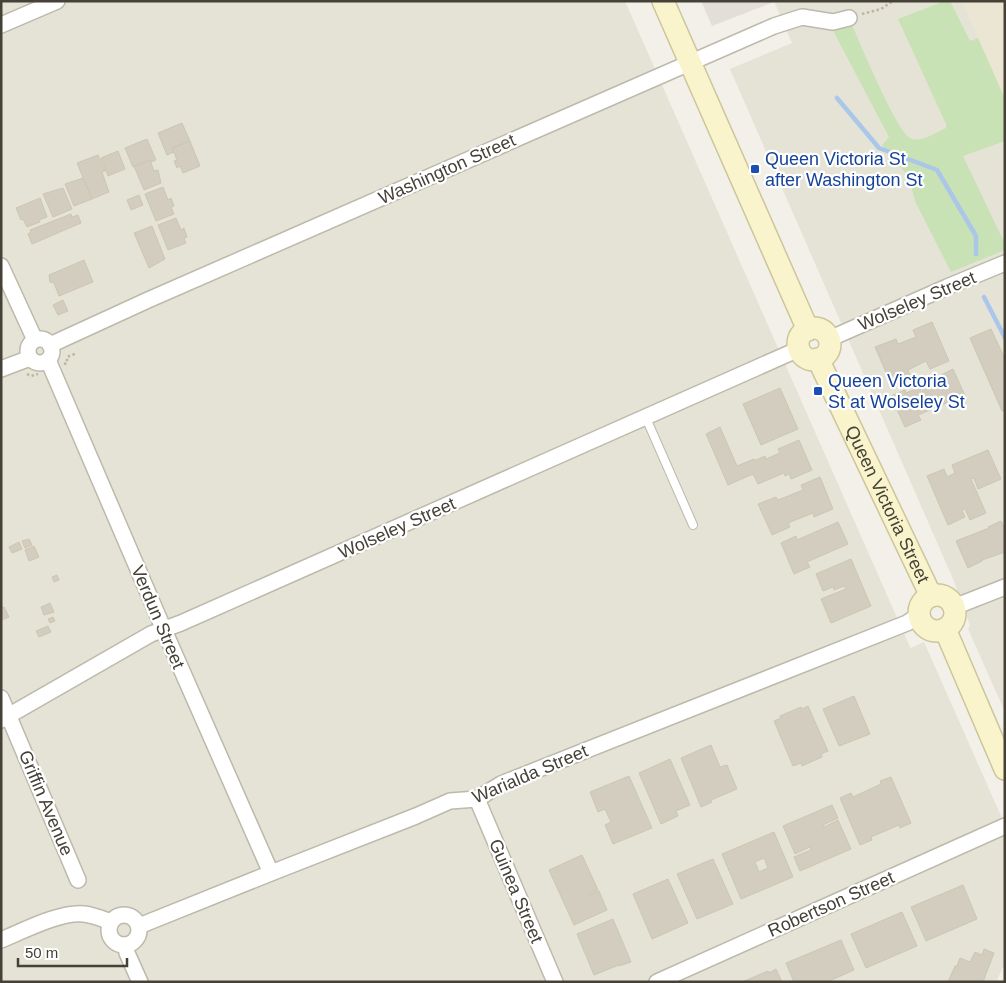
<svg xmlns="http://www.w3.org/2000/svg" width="1006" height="983" font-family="Arial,sans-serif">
<rect width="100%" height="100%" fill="#f2f0e8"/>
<g fill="#e5e3d6">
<polygon points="1,1 625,1 909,645 911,648 924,642 1005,825 1005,963 996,982 1,982"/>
<polygon points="774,1 1005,1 1005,712 968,629 970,625 953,579 730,69 792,43"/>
</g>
<polygon fill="#e2dfd9" points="701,1 774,1 774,2 712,26"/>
<polygon fill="#eae6d3" points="962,1 1005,1 1005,99 978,38"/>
<path fill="#c8e2b5" d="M945 1H950L970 41 978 38 1005 99V141L963 156 1005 244V250L951 272 915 201 909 177 882 145 889 137 828 21 849 18C858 38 896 131 910 138 920 143 933 134 942 130L946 128V124L898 19Z"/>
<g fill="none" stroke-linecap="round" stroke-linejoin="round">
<g stroke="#aac7e9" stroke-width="4.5">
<polyline points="837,98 879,148 937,170 976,236 976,254"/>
<polyline points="984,297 1005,338"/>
</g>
</g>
<g fill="#d2cdbe" stroke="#ccc6b2" fill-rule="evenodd">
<polygon points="182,123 190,141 172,148 174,152 167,155 158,133"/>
<polygon points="147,139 156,160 151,162 150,160 133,167 125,148"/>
<polygon points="190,141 200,166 183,173 180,166 177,168 174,161 177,160 172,148"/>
<polygon points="118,151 125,169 108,176 101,158"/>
<polygon points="98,155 105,171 102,172 109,192 92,199 77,163"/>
<polygon points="150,160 154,171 158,170 161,183 144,190 134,166"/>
<polygon points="83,178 92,199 74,206 65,184"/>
<polygon points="163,187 168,200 171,198 174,206 171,207 174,214 156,221 145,194"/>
<polygon points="63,188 72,209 53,217 43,194"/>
<polygon points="139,195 143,205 131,210 127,200"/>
<polygon points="40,198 47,217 39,220 40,222 27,227 23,219 21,220 16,208"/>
<polygon points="71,214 72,217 78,215 81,223 32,244 28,234 31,232 30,230"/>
<polygon points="176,218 181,230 184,228 187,237 184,238 186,243 168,250 158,225"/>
<polygon points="152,226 165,259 149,268 134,233"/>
<polygon points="84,260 93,282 59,296 54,283 50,282 49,275"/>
<polygon points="63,300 68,311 58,315 53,305"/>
<polygon points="932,322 949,361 930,369 926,361 908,370 911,377 892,386 875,347 896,339 898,344 916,337 913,330"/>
<polygon points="991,329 1005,359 1005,410 1002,411 970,338"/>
<polygon points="953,369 967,400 951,407 949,402 918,415 921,420 905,427 891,396 905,390 906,393 942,378 941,375"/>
<polygon points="780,388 798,429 761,445 743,404"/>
<polygon points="720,427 737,466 754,459 754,461 765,456 766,459 780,453 778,449 799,440 812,470 791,479 789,474 785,476 784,473 758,484 753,474 728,485 706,434"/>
<polygon points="988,450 1001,479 978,489 974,478 971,479 986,513 970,520 965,509 962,510 965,517 948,525 927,476 944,469 947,477 955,473 952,465"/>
<polygon points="820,477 833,509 814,517 813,513 788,523 790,527 772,535 758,504 776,497 778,500 803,490 801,485"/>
<polygon points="1001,521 1005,529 1005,552 982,560 982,561 968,568 956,541 989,528 988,527"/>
<polygon points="838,522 848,544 807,562 810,567 794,574 781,543 796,536 797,540"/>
<polygon points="29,539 32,545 25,548 22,541"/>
<polygon points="19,542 22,549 12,553 9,547"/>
<polygon points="34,546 39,557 29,561 25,550"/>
<polygon points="851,559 871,606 831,623 821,599 846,589 844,586 834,590 833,587 823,591 816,574"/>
<polygon points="57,575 59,580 54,582 52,577"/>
<polygon points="50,603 54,612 44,615 41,607"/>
<polygon points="4,607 9,617 1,620 1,608"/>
<polygon points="53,617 55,621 50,623 48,619"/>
<polygon points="48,626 51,632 39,637 36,631"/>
<polygon points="854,696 870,734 839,746 823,709"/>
<polygon points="808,706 828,751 821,754 822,757 802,766 801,763 793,766 774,721 781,718 780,716 801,707 802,709"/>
<polygon points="711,745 720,767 727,765 737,789 711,800 712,802 701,807 681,758"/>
<polygon points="670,759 690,805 676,811 678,816 661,824 639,773"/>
<polygon points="629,776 652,828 613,844 605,825 611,822 605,809 598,812 590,792"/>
<polygon points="891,777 911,823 900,828 899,825 871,837 872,840 860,845 840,798 851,793 853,797 881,784 880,781"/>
<polygon points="832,805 838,818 823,825 824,827 838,820 851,849 800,871 794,857 811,850 810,847 795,854 783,826"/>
<path d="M774 832 793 877 741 899 722 854ZM764 858 768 868 759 872 755 862Z"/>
<polygon points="582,855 598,890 588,894 589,895 599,891 607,910 574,925 549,870"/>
<polygon points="713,859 733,904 697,919 677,874"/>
<polygon points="668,879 688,923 652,939 633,894"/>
<polygon points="963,885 977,919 926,941 911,907"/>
<polygon points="902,912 917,946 866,968 851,934"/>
<polygon points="613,919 631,962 619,966 619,965 594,975 577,934"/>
<polygon points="841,940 854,970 827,982 794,982 786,963"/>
<polygon points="984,949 994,953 983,982 948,982 955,966 957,966 960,958 970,962 975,952 982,955"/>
<polygon points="776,969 782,982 742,982 768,971 769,973"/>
</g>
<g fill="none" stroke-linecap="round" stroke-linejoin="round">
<g stroke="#bdb9ab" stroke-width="10">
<polyline id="lane" points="646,418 693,525"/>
</g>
<g stroke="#bdb9ab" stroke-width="18">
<g id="street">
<polyline points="1,25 57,1"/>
<polyline points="1,266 35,340"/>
<polyline points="829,339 947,287 1005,263"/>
<circle cx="40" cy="351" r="12"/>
<polyline points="50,345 148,300 774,26 802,17 833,22 849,18"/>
<polyline points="48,360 164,630 271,873"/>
<polyline points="1,369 30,358"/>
<polyline points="954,607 1005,587"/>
<polyline points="1,698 78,880"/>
<polyline points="1,720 151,634 181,623 799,349"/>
<polyline points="477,799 555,982"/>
<circle cx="124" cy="930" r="15"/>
<polyline points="139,926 271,873 416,816 450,801 477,799 501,784 907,623 919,615"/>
<path d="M1 940C23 931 61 911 84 914 93 915 103 919 111 922"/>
<polyline points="126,945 127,953 140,982"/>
<polyline points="657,982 1005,826"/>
</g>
</g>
<g stroke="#cdc69c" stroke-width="24">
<g id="secondary">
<polyline points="663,1 808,330"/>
<circle cx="814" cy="344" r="16"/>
<path id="s1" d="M818 359 931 596"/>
<circle cx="937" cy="613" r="18"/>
<polyline points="945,629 1005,769"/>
</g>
</g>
<g stroke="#bdb69e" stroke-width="2.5" stroke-dasharray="2.5 2.5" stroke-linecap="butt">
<polyline points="862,14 881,9 893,1"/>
<polyline points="64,364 67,363 67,357 77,353"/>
<polyline points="27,374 31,376 38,374"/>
</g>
<use href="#lane" stroke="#fff" stroke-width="8"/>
<use href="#street" stroke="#fff" stroke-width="15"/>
<use href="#secondary" stroke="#f9f4cb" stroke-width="21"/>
</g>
<g fill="#1a4fb4" stroke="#fff" stroke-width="2">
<rect x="750" y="164" width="10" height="10" rx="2.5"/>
<rect x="813" y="386" width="10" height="10" rx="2.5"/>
</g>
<g text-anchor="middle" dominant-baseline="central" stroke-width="4.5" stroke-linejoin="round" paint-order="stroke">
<g font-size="18" fill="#164399" stroke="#fff" text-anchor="start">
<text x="765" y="159">Queen Victoria St<tspan x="765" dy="21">after Washington St</tspan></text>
<text x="828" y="381">Queen Victoria<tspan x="828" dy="21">St at Wolseley St</tspan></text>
</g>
<g font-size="18" fill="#454137" stroke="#fff">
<text transform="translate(447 169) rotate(-24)">Washington Street</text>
<text transform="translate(917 301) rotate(-23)">Wolseley Street</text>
<text stroke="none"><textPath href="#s1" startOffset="161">Queen Victoria Street</textPath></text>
<text transform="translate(397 528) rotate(-24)">Wolseley Street</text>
<text transform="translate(158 617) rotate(67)">Verdun Street</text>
<text transform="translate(530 774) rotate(-23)">Warialda Street</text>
<text transform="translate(46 803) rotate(67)">Griffin Avenue</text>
<text transform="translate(516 891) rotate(67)">Guinea Street</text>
<text transform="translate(831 904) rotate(-24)">Robertson Street</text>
</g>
</g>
<rect width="1006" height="983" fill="none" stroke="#454137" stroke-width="5"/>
<path d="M18 958v8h109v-8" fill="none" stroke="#454137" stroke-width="2.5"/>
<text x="25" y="958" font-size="15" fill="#454137" stroke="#ffffff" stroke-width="4" paint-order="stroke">50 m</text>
</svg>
